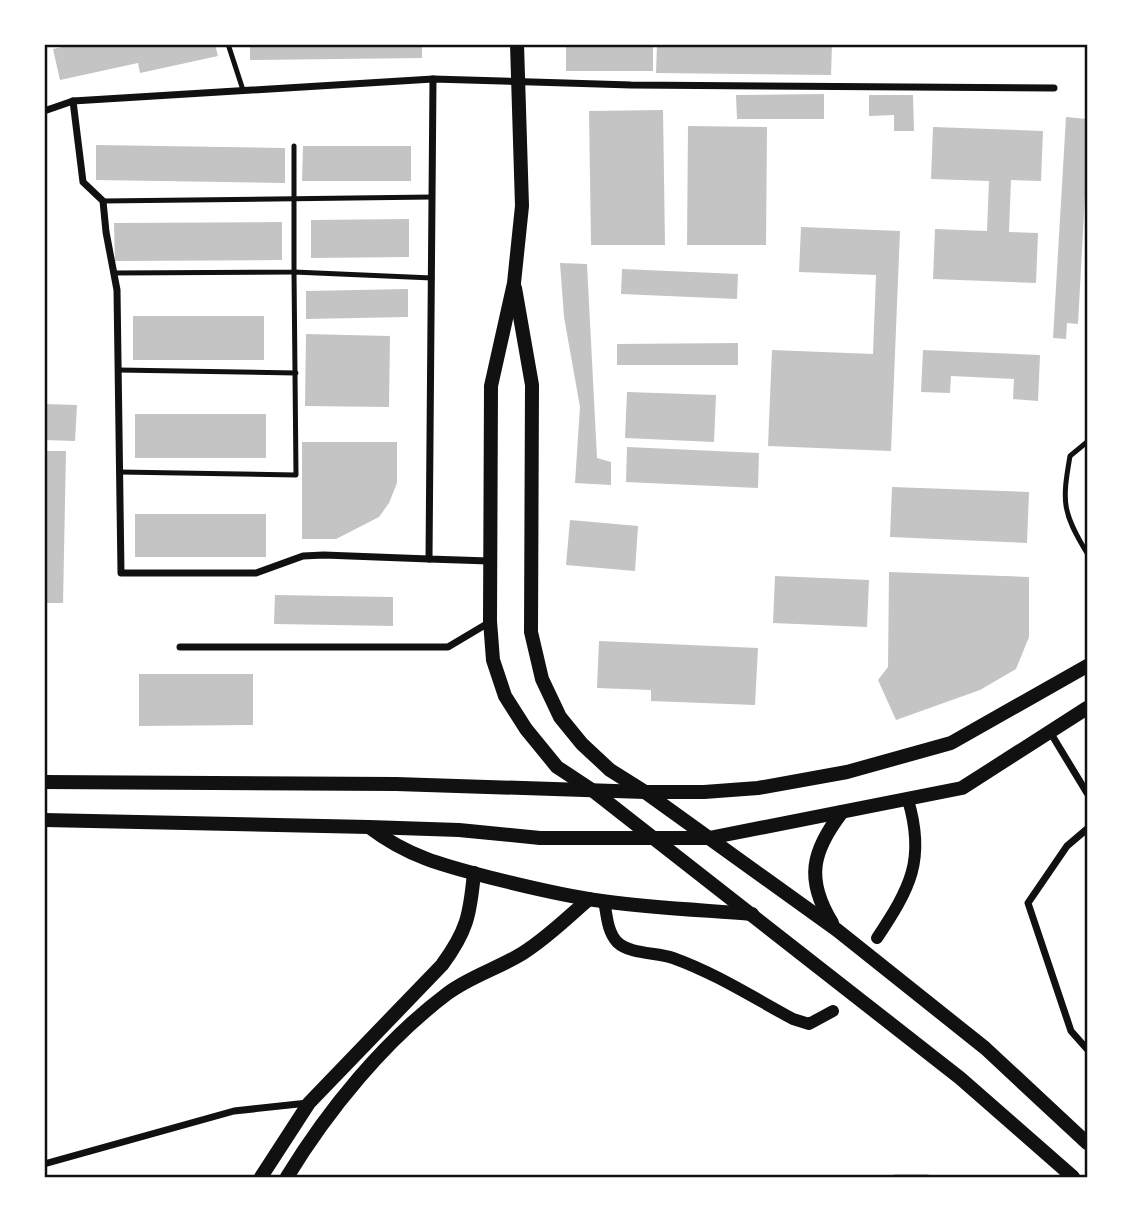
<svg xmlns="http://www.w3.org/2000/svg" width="1131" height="1221" font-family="'Work Sans',sans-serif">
<rect width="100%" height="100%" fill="#fff"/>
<g fill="#c4c4c4">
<polygon points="76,44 215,44 218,56 140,73 138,63 60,80 53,49"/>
<polygon points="250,44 422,44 422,58 250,60"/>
<rect x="566" y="44" width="87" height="27"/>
<polygon points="657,44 832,44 831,75 656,73"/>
<polygon points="824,94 824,119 737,119 736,95"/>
<polygon points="869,95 913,95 914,131 894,131 894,115 869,116"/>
<polygon points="663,110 665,245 591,245 589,111"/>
<polygon points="1066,117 1087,119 1087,158 1078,324 1067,323 1066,339 1053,338"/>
<polygon points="688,126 767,127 766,245 687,245"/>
<polygon points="933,127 1043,131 1041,181 1011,180 1009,232 1038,233 1036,283 933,279 935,229 987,231 989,181 931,179"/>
<polygon points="96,145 285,148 285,183 96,180"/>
<polygon points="303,146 411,146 411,181 302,181"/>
<polygon points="409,219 409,257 311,258 311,220"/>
<polygon points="282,222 282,260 115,261 114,223"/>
<polygon points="801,227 900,231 891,451 768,446 772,350 873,354 876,275 799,272"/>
<polygon points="560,263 587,264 597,458 611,462 611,485 575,483 580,407 564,317"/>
<polygon points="622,269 738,274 737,299 621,294"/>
<polygon points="408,289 408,317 306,319 306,291"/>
<rect x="133" y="316" width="131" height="44"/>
<polygon points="306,334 390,336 389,407 305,406"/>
<polygon points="738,343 738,365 617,365 617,344"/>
<polygon points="923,350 1040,355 1038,401 1013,399 1014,379 951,376 950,393 921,392"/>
<polygon points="627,392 716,395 714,442 625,438"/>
<polygon points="44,404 77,405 75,441 44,440"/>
<rect x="135" y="414" width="131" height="44"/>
<polygon points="302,442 397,442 397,483 389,503 379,517 336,539 302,539"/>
<polygon points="627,447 759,453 758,488 626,482"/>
<polygon points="46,451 66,451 63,603 44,603"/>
<polygon points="892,487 1029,492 1027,543 890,537"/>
<rect x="135" y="514" width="131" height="43"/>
<polygon points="570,520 638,526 635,571 566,565"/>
<polygon points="889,572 1029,577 1029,637 1016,669 980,690 896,720 878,680 888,667"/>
<polygon points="775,576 869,580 867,627 773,623"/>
<polygon points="275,595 393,597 393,626 274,624"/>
<polygon points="599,641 758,648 755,705 651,701 651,690 597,688"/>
<polygon points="139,674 253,674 253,725 139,726"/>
<polygon points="894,1174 928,1174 931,1177 894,1177"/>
</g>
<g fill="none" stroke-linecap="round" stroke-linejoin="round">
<g stroke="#111" stroke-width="5">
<polyline points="228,44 243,90"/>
<polyline points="103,201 432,197"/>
<polyline points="114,273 294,272 294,146"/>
<polyline points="118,370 296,373"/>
<path d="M1087 442 1070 456C1062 502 1062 512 1087 553"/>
<polyline points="119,472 296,475 294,272 432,278"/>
</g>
<g stroke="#111" stroke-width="7">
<polyline points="433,79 429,559 489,561"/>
<polyline points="73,101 83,182 103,201 106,232 117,290 121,573 256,573 303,556 324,555 429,559"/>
<polyline points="44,111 73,101 433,79 631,85 1054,88"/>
<polyline points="180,647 448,647 490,622"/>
<polyline points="1050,732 1087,793"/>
<polyline points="1087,829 1067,846 1028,903 1071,1031 1087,1049"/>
<polyline points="44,1164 234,1111 308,1103"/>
</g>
<g stroke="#111" stroke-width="12">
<path d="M604 901C607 915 607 931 617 942 631 955 656 952 673 958 715 973 754 998 793 1019L809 1024 833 1011"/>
<path d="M877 938C910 888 926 860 908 800"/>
</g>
<g stroke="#111" stroke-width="14">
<polyline points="517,44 522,206 514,283 491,386 490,621 493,660 505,696 526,729 557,767 592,790 960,1078 1073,1177"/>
<polyline points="515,288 532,385 531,632 542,679 560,717 582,744 610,770 645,792 837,930 985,1048 1087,1143"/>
<polyline points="44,782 396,784 645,792 704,792 758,788 847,772 951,743 1087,666"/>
<polyline points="44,820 369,827 459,830 540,838 709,838 962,788 1087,708"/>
<path d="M369 827C408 857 445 866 492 878 528 887 565 896 602 901 651 908 702 910 752 914"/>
<path d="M832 923C805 879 812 851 842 812"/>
<path d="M261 1177 309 1103 442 965C467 931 470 915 474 873"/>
<path d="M287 1177C328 1110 384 1041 448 993 471 976 499 968 523 953 547 938 568 917 589 899"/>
</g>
</g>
<rect width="1131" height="1221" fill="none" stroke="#ffffff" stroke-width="91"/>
<rect x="46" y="46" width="1040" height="1130" fill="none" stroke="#111" stroke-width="2.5"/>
</svg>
